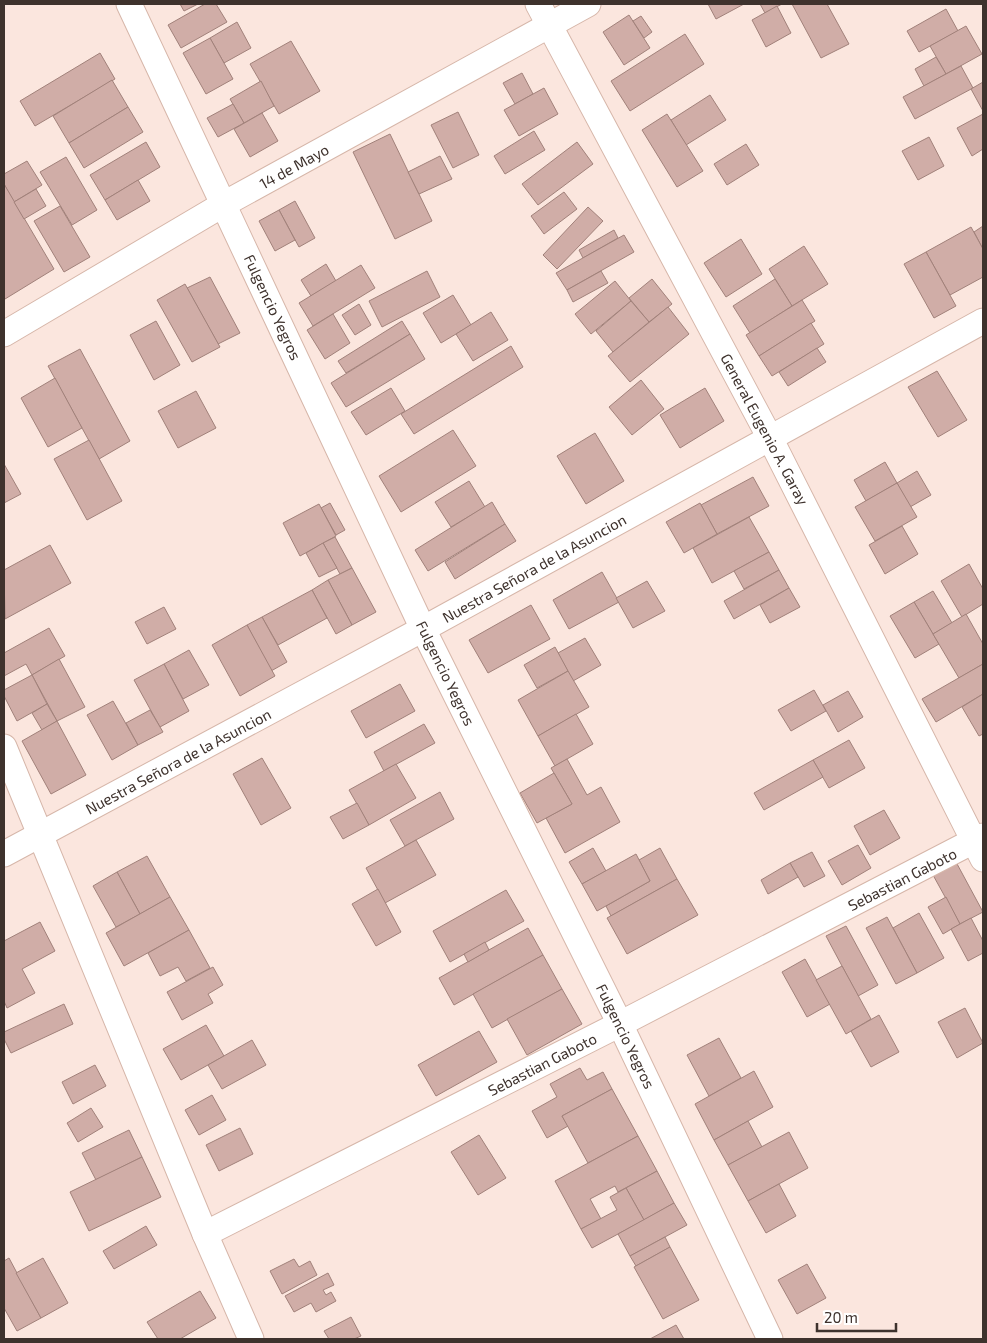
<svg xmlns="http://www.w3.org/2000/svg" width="987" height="1343" font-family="'Exo 2',sans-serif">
<rect width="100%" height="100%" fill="#fbe6de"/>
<g fill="#d0ada7" stroke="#a1817a">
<polygon points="180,4 198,4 184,11"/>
<polygon points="205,4 216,4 227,22 181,48 168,25"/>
<polygon points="708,4 744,4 716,19"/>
<polygon points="760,4 782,4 765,13"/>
<polygon points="792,4 827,4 849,44 821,58"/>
<polygon points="777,6 791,33 766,47 752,20"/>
<polygon points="946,9 958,31 919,52 907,31"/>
<polygon points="629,15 650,48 624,65 603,32"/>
<polygon points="641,16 652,32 644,38 633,21"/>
<polygon points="237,22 251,48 224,63 210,38"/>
<polygon points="966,26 982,54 946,74 930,46"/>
<polygon points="685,34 704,64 630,111 611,81"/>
<polygon points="210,38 233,79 206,94 183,53"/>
<polygon points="291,41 320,91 279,114 250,64"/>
<polygon points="100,53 115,79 35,126 20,101"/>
<polygon points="936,57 946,74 924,86 915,69"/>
<polygon points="961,66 973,88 915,119 903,97"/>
<polygon points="522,73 533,94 515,104 503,83"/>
<polygon points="112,80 128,107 69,143 53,116"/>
<polygon points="261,81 274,106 244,123 230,99"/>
<polygon points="983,82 983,111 971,89"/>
<polygon points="544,88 558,114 519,136 504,110"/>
<polygon points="710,95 726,120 686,145 671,120"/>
<polygon points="233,104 244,123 218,137 207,118"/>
<polygon points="128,107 143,132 84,168 69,143"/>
<polygon points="458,112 479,155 453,168 431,125"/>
<polygon points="262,113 278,141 250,157 234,129"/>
<polygon points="667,114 703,171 677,187 642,130"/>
<polygon points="983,114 983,149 972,156 957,128"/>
<polygon points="534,131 545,150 505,174 494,156"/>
<polygon points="390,134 432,221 395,239 353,152"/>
<polygon points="929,137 944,166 918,180 902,151"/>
<polygon points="146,142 160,167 105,200 90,175"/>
<polygon points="577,142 593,164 538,205 522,184"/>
<polygon points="746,144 759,165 727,185 714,164"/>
<polygon points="440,156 452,179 419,194 408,172"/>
<polygon points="66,157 97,210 72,225 40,172"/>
<polygon points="27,161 42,185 14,202 4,184 4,174"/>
<polygon points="138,180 150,201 117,220 105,200"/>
<polygon points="4,184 54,269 5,299 4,297"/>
<polygon points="36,189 46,206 24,219 14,202"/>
<polygon points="564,192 577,209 544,234 531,216"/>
<polygon points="295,201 315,238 299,247 279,210"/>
<polygon points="60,206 90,257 64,272 34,221"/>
<polygon points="588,207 603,221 557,269 543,255"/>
<polygon points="279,210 295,240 275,251 259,221"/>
<polygon points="983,226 983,249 974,232"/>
<polygon points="971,227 983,249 983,277 950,295 926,252"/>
<polygon points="614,230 618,238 583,258 579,250"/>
<polygon points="624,235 634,252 567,290 556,273"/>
<polygon points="741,239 762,274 726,297 704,263"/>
<polygon points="804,246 828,284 792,306 769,269"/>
<polygon points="926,252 956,306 934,318 904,264"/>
<polygon points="326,264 336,281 311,296 301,280"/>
<polygon points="361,265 375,288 313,326 299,303"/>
<polygon points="427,271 440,297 382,327 369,301"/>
<polygon points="601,271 608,283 573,302 567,290"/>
<polygon points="210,277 240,333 218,344 187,288"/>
<polygon points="652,279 672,304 649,322 629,298"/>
<polygon points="775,279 792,306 750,333 733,306"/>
<polygon points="615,281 631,301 591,334 575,314"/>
<polygon points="185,284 220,347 192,362 157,300"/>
<polygon points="453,295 471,325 441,343 423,313"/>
<polygon points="802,300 815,321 759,356 746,335"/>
<polygon points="631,301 649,322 613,352 596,331"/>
<polygon points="359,304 371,325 355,335 342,315"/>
<polygon points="668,307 689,334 630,382 608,356"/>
<polygon points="491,312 508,340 473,361 456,334"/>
<polygon points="333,314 350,343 325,359 307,330"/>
<polygon points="156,321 180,365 154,380 130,335"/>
<polygon points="402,321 410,334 346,373 338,361"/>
<polygon points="811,323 824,344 772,376 759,356"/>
<polygon points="410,334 425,359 346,407 331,383"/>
<polygon points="511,346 523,367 414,434 401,414"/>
<polygon points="817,348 826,362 788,386 779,372"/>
<polygon points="80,349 130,441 99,459 48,366"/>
<polygon points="937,371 967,420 938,437 908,387"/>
<polygon points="55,378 82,428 48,447 21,398"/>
<polygon points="641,380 664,409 632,435 609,407"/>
<polygon points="391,388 405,411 366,435 351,412"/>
<polygon points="705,388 724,421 680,448 660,415"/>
<polygon points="196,391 216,428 178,448 158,411"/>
<polygon points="453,430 476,466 401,512 379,476"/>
<polygon points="595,433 624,481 586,504 557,456"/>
<polygon points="89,440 122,501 87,520 54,459"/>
<polygon points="885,462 897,483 866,501 854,480"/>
<polygon points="4,464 21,494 4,503"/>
<polygon points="917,471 931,495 910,507 897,483"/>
<polygon points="753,477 769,506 717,534 701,505"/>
<polygon points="469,481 485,507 451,527 435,502"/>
<polygon points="897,483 917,517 875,541 855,507"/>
<polygon points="492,502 505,524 428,571 415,550"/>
<polygon points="330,503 345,530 336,535 321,508"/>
<polygon points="700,503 717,534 684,553 666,522"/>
<polygon points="319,504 336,536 300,556 283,523"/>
<polygon points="749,517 769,552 712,583 693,548"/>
<polygon points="505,524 516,541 455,579 445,562"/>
<polygon points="902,526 918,554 885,574 869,545"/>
<polygon points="335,537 352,568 340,574 323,543"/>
<polygon points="323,543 337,568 319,577 306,553"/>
<polygon points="50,545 71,583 5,619 4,570"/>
<polygon points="769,552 779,570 744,589 734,571"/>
<polygon points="969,564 983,589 983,604 962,617 941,581"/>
<polygon points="352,568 376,612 352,625 328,580"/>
<polygon points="779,570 789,588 734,619 724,601"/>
<polygon points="602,572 619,602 569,629 553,600"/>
<polygon points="328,580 352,625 336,634 312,590"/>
<polygon points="647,581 665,611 633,628 616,598"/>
<polygon points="789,588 800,607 770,623 760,605"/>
<polygon points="312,590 327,618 278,645 262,617"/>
<polygon points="933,591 952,623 933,634 914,602"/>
<polygon points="914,602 939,644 915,658 890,616"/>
<polygon points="531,605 550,639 488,673 469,640"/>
<polygon points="164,607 176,629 147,644 135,622"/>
<polygon points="966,614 983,644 983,664 959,678 933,634"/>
<polygon points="262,617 287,662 271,671 247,625"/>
<polygon points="247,625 275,676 240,696 212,645"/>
<polygon points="49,628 65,656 32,675 26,664 4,676 4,653"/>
<polygon points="585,638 601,665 573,681 558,653"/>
<polygon points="555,647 568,671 537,688 524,665"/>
<polygon points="189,650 209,685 183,699 164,664"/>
<polygon points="59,659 85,707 57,721 32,675"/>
<polygon points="164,664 189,711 160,727 134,680"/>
<polygon points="983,664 983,694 936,722 922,699"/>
<polygon points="568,671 589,707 538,736 518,700"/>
<polygon points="32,675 47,704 17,721 4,696 4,690"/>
<polygon points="400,684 415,711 366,738 351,711"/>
<polygon points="814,690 826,711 791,731 778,710"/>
<polygon points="848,691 863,717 838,732 823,705"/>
<polygon points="983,694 983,734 979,736 962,707"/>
<polygon points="113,701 138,745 112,760 87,715"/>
<polygon points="47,704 57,721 42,730 32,713"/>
<polygon points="150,710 163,732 138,745 126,723"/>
<polygon points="576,714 593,744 555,766 538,736"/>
<polygon points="57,721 86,775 51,794 22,741"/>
<polygon points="424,724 435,743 384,771 374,752"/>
<polygon points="849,740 865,768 829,788 813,760"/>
<polygon points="262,758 291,808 261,825 233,774"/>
<polygon points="567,759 587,795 601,787 620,822 565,853 546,818 572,804 551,768"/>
<polygon points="813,760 823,777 764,810 754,793"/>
<polygon points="396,764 416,798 369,825 349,790"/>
<polygon points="554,773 572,804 537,823 520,793"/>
<polygon points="440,792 454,819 405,846 390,820"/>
<polygon points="357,803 369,825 343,839 330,817"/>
<polygon points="884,810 900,838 870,855 854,826"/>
<polygon points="416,840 436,875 385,903 366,868"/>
<polygon points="858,845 871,868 842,885 828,861"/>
<polygon points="593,848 606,871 582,884 569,862"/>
<polygon points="660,848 677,879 611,916 606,906 650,881 639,860"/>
<polygon points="812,852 825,876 804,887 790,863"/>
<polygon points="636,854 650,881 597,911 582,884"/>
<polygon points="147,856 170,897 140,914 117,872"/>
<polygon points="956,862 983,912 960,924 933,875"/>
<polygon points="790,863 798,877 768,894 761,880"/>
<polygon points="117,872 140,914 116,927 93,886"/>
<polygon points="677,879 698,915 627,954 607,918"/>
<polygon points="378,889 401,932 376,946 352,904"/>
<polygon points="506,890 524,921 450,962 433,931"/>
<polygon points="170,897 189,930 124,966 106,933"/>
<polygon points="946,897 960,924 943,934 928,907"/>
<polygon points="919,913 944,958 917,973 893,928"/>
<polygon points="887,917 917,973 896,984 866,928"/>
<polygon points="971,918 983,941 983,953 968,961 951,929"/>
<polygon points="40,922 55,951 22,969 35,993 7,1008 4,1001 4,941"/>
<polygon points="846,926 878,985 858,996 826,936"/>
<polygon points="528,928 543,955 454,1005 439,978"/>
<polygon points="189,930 210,968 186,981 178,967 160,976 148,953"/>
<polygon points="485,942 489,950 468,962 464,954"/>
<polygon points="543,955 562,989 492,1028 473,994"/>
<polygon points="805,959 830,1004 807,1017 782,972"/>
<polygon points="842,966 871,1019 846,1034 816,980"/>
<polygon points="213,967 223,985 208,994 213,1003 182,1020 167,992"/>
<polygon points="562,989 582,1024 527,1055 507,1019"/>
<polygon points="64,1004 73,1024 11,1053 4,1039 4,1032"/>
<polygon points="965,1008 983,1043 957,1058 938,1022"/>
<polygon points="879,1015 899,1052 871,1067 851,1031"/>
<polygon points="206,1025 224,1056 181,1080 163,1049"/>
<polygon points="479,1031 497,1062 436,1096 418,1065"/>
<polygon points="719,1038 741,1078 709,1096 687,1055"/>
<polygon points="252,1040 266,1065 222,1089 208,1065"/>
<polygon points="95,1065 106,1086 73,1104 62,1082"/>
<polygon points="580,1068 587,1080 603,1072 612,1089 562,1116 568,1126 547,1138 532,1111 557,1097 550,1084"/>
<polygon points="754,1071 773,1107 714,1140 695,1104"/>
<polygon points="612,1089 638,1136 588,1163 562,1116"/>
<polygon points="212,1095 226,1120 199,1135 185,1110"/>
<polygon points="91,1108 103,1127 78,1142 67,1123"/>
<polygon points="748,1121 762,1147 728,1165 714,1140"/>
<polygon points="240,1128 253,1154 219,1171 206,1145"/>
<polygon points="129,1130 142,1157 96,1180 82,1153"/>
<polygon points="789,1132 808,1168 748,1201 728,1165"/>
<polygon points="479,1135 506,1178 478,1195 451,1152"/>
<polygon points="638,1136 657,1171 618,1192 615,1186 590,1199 601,1219 581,1229 555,1181"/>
<polygon points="142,1157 161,1197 89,1231 70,1192"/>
<polygon points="657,1171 674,1203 644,1220 626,1188"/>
<polygon points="779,1184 796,1216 766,1233 748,1201"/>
<polygon points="626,1188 644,1220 592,1248 581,1229 617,1210 610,1197"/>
<polygon points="674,1203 687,1225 630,1256 618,1234"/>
<polygon points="146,1226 157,1245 114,1269 103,1251"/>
<polygon points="665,1237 670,1247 636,1266 630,1256"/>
<polygon points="670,1247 699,1300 663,1319 634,1267"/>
<polygon points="9,1258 41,1318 17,1331 4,1308 4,1261"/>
<polygon points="43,1258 68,1303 41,1318 16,1273"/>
<polygon points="294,1259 299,1267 310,1261 317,1275 282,1294 270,1271"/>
<polygon points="807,1264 826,1298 797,1314 778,1280"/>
<polygon points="328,1273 334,1285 323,1290 326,1295 331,1292 336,1301 316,1312 311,1303 294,1312 285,1296"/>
<polygon points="200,1291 216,1318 180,1339 158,1339 147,1322"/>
<polygon points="351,1317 361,1336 354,1339 329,1339 324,1331"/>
<polygon points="676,1325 684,1339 650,1339"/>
</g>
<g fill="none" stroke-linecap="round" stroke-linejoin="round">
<g stroke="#d6b6a9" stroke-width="27">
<g id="street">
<polyline points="129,4 423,629 620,1024 770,1339"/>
<polyline points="538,4 770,438 983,859"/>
<polyline points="4,334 224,204 588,4"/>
<polyline points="4,747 205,1234 251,1339"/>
<polyline points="4,854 423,629 983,321"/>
<polyline points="205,1234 620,1024 983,836"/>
</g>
</g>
<use href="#street" stroke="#fff" stroke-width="25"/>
</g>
<g text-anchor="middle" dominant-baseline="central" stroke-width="4.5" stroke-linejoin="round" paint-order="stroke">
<g font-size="15" fill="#3e322d" stroke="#fff">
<text transform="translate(294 166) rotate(-29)">14 de Mayo</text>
<text transform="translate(273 307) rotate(65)">Fulgencio Yegros</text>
<text transform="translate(765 429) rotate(62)">General Eugenio A. Garay</text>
<text transform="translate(534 568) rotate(-29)">Nuestra Señora de la Asuncion</text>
<text transform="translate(446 673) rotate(64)">Fulgencio Yegros</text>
<text transform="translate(178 761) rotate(-28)">Nuestra Señora de la Asuncion</text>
<text transform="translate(902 879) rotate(-27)">Sebastian Gaboto</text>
<text transform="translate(626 1036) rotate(64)">Fulgencio Yegros</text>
<text transform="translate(542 1064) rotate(-27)">Sebastian Gaboto</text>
</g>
</g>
<rect width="987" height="1343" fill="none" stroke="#3e322d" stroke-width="10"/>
<path d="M817 1323v8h79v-8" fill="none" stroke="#3e322d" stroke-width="2.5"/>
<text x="824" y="1323" font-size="15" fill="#3e322d" stroke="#ffffff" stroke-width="4" paint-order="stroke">20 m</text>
</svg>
